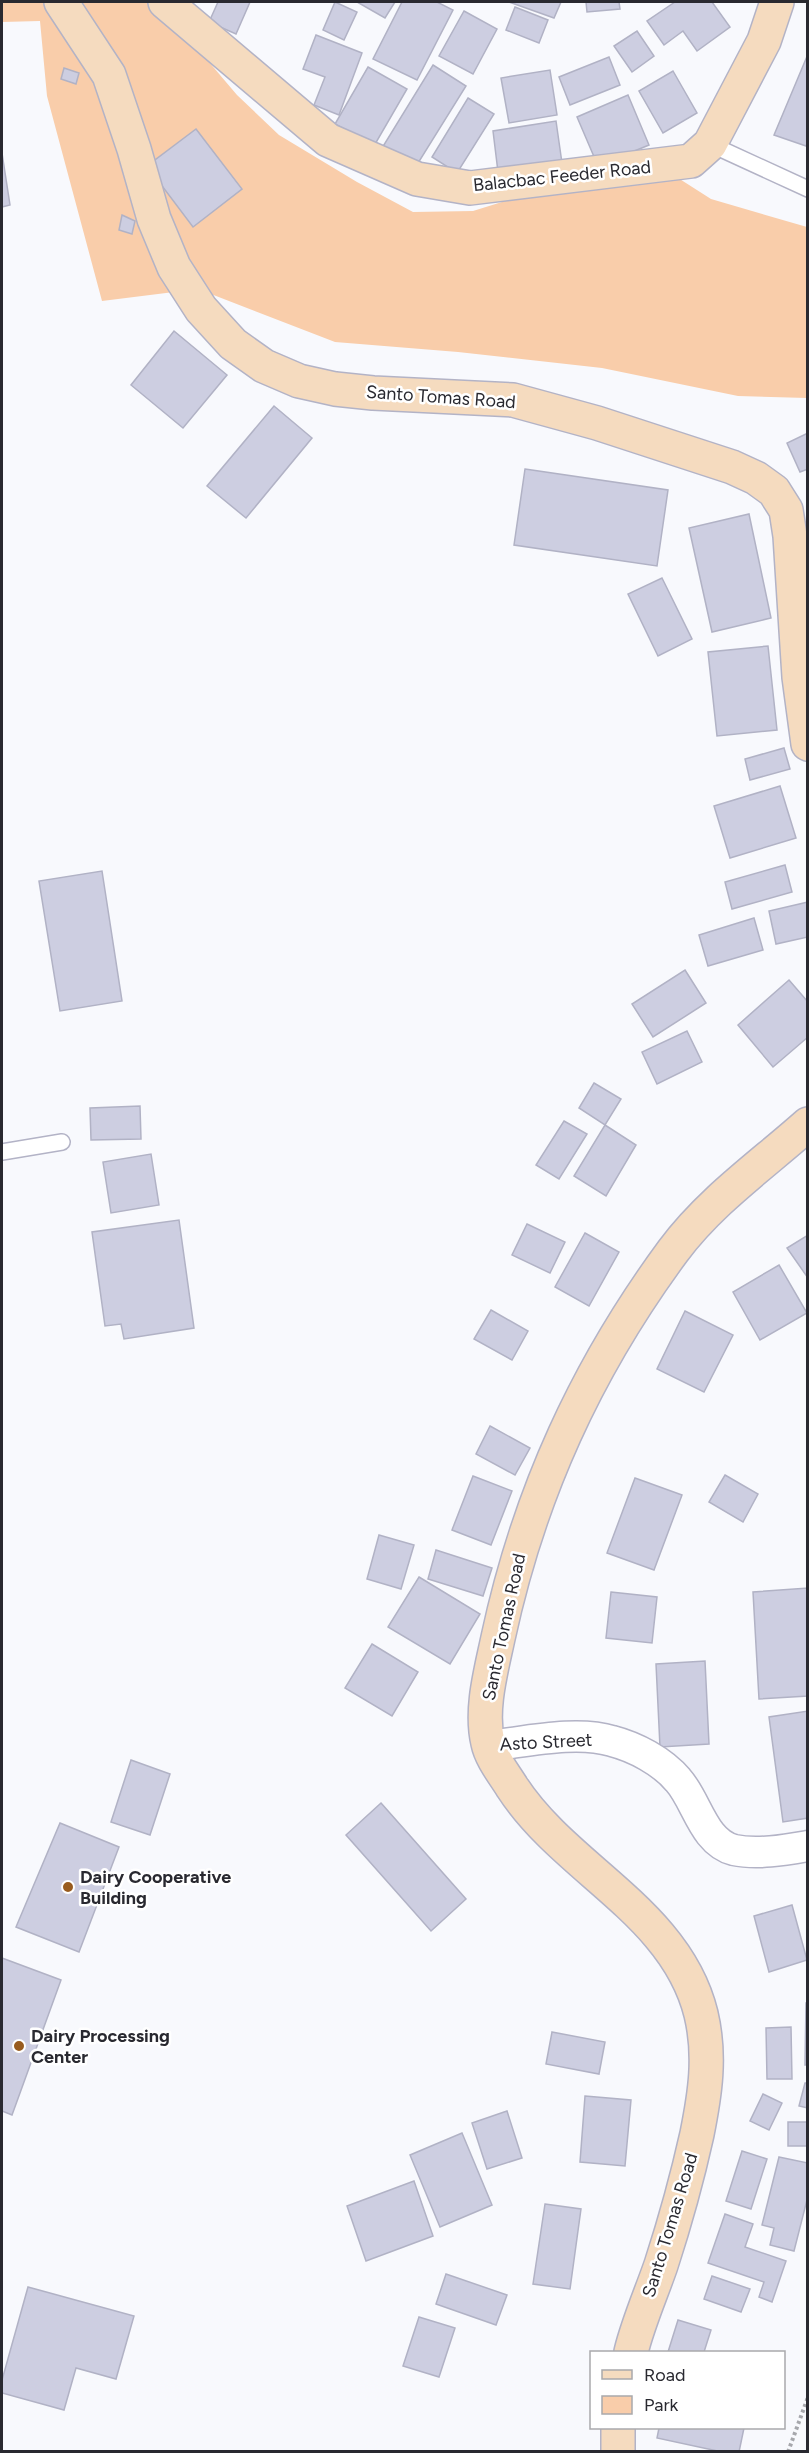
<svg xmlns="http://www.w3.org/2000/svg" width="809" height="2453" font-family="Figtree,sans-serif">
<rect width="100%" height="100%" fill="#f8f9fd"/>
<polygon fill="#f9cdaa" points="2,2 158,2 237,95 279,135 357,182 413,212 473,211 540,190 664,169 711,199 807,227 807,398 738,396 602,368 458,352 335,342 198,289 102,301 47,96 40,21 2,22"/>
<g fill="#cdcee1" stroke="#b1b2c5" stroke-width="1.5">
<polygon points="218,2 250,2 236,34 209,22"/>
<polygon points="335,2 357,12 344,40 323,30"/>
<polygon points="357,2 395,2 385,18"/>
<polygon points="402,2 437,2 453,10 417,80 373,59"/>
<polygon points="509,2 561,2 554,18"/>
<polygon points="586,2 619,2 620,9 587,12"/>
<polygon points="675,2 712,2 730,27 697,51 683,31 664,45 647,21"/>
<polygon points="515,7 548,20 539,43 506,30"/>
<polygon points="464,11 497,29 473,74 439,56"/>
<polygon points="637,31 654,56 632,72 614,46"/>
<polygon points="316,35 362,53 339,115 314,105 325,77 303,69"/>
<polygon points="808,54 808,141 806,146 774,135"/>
<polygon points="609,57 620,85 570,105 559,77"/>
<polygon points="433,65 466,86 415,168 382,148"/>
<polygon points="368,67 407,89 374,146 335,124"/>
<polygon points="64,68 79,73 76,84 61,79"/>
<polygon points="550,70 557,115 509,123 501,78"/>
<polygon points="673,71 697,113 663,133 639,91"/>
<polygon points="628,95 649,145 598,166 577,117"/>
<polygon points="468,98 494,114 457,173 432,157"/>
<polygon points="556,121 562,163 498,172 493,131"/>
<polygon points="196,129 242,189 193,227 147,166"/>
<polygon points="2,153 10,205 2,207"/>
<polygon points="122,215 135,221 132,234 119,230"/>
<polygon points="174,331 227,375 183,428 131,385"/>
<polygon points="274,406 312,438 246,518 207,486"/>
<polygon points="808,433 808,469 800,472 787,443"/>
<polygon points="525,469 668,490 657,566 514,545"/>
<polygon points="749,514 771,618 712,632 689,528"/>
<polygon points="662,578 692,639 658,656 628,594"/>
<polygon points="768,646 777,730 717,736 708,652"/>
<polygon points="784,748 790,769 750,780 745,759"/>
<polygon points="780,786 796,838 730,858 714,806"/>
<polygon points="785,865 792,892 732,909 725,882"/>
<polygon points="102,871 122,1001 60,1011 39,881"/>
<polygon points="808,902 808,937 776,944 769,911"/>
<polygon points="754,918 763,950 708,966 699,935"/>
<polygon points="685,970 706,1003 653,1037 632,1004"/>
<polygon points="789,980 808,1002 808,1037 773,1067 738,1025"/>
<polygon points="687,1031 702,1062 657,1084 642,1052"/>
<polygon points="594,1083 621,1099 605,1125 579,1108"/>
<polygon points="140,1106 141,1139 91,1140 90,1108"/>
<polygon points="564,1121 587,1134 559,1179 536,1165"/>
<polygon points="605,1125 636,1145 606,1196 574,1176"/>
<polygon points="151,1154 159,1205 111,1213 103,1162"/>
<polygon points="179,1220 194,1328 124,1339 121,1324 105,1326 92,1232"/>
<polygon points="527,1224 565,1242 550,1273 512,1255"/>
<polygon points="585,1233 619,1252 589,1306 555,1287"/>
<polygon points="808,1235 808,1278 787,1248"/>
<polygon points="779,1265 807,1313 760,1340 733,1292"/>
<polygon points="491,1310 528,1331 512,1360 474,1339"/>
<polygon points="685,1311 733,1335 704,1392 657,1369"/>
<polygon points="490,1426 530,1448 515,1475 476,1454"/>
<polygon points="725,1475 758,1494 743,1522 709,1502"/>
<polygon points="473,1476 512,1491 491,1545 452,1530"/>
<polygon points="635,1478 682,1495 654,1570 607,1553"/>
<polygon points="379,1535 414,1545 401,1589 367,1579"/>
<polygon points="436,1550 492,1568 483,1596 428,1579"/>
<polygon points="419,1577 480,1614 450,1664 388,1627"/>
<polygon points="808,1588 808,1696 759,1699 753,1592"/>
<polygon points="611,1592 657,1597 652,1643 606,1638"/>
<polygon points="372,1644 418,1672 392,1716 345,1688"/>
<polygon points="705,1661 709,1744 660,1747 656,1664"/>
<polygon points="808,1711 808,1818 783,1822 769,1717"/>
<polygon points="131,1760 170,1774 150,1835 111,1822"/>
<polygon points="381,1803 466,1899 431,1931 346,1835"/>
<polygon points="60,1823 119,1847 79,1952 16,1927"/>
<polygon points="792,1905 807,1960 769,1972 754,1916"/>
<polygon points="2,1958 61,1980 12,2115 2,2111"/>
<polygon points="806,2003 808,2003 808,2065 805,2065"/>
<polygon points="791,2027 792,2079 767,2079 766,2028"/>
<polygon points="552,2032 605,2042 599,2074 546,2064"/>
<polygon points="805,2083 808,2083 808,2108 799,2106"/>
<polygon points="763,2094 782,2103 769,2130 750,2121"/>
<polygon points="585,2096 631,2100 625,2166 580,2162"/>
<polygon points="507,2111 522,2158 487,2169 472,2123"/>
<rect x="788" y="2122" width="20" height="24"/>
<polygon points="462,2133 492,2205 440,2227 410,2155"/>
<polygon points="742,2151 767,2159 751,2209 726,2201"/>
<polygon points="779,2157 808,2163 808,2196 794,2251 770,2245 774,2228 762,2225"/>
<polygon points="414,2181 433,2236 366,2261 347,2206"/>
<polygon points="545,2204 581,2209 570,2289 533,2284"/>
<polygon points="725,2214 753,2224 745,2247 786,2261 772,2302 759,2297 764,2282 708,2263"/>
<polygon points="446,2274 507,2295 496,2325 436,2304"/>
<polygon points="712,2276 750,2289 741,2312 704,2299"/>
<polygon points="28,2287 134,2316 116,2379 76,2368 64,2410 2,2393 2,2380"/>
<polygon points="419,2317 455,2328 439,2377 403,2366"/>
<polygon points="678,2320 711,2330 704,2352 668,2352"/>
<polygon points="659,2428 744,2428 739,2452 722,2452 657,2438"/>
</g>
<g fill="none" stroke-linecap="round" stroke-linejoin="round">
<g stroke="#b3b3c6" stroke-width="18">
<g id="lane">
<polyline points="710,144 808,189"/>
<polyline points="2,1152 62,1142"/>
</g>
</g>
<g stroke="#b3b3c6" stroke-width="33">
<path id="street" d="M488 1746C525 1742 576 1730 612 1741 635 1747 662 1761 678 1780 697 1801 703 1842 734 1850 757 1855 785 1850 808 1846"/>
</g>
<g stroke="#b3b3c6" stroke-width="36">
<g id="secondary">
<polyline points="61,2 109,75 134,149 154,219 174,267 201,309 233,344 264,366 299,381 335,389 373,393 513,400 597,423 732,467 756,478 774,491 786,510 790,536 799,677 808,744"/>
<polyline points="165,2 328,140 417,179 470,188 691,161 710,144 764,41 777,2"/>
<path d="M631 2352C638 2323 651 2294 661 2265 675 2222 687 2179 697 2134 705 2094 711 2056 701 2014 676 1912 566 1870 512 1787 504 1774 491 1758 488 1743 480 1710 491 1671 498 1638 529 1494 586 1369 673 1251 710 1201 762 1165 808 1124"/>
<polyline points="618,2452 618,2428"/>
</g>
</g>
<polyline stroke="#a6a7ac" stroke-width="4" stroke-dasharray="3 3" stroke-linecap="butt" points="788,2452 808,2397"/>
<use href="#lane" stroke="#fff" stroke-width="15"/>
<use href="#street" stroke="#fff" stroke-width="30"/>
<use href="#secondary" stroke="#f5dbbf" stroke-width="33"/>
</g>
<g fill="#985b1e" stroke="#fff" stroke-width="2">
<circle cx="68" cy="1887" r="6"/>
<circle cx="19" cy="2046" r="6"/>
</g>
<g text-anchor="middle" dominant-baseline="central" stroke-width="5" stroke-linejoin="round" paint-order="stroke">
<g font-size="18" fill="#292930" stroke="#fff">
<text transform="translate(562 176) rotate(-6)">Balacbac Feeder Road</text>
<text transform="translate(441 397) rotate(4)">Santo Tomas Road</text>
<text transform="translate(504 1627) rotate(-78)">Santo Tomas Road</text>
<text transform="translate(546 1742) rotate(-3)">Asto Street</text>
<text transform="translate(670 2225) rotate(-73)">Santo Tomas Road</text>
</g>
<g font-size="18" font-weight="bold" fill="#292930" stroke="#fff" text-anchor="start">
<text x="80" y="1877">Dairy Cooperative<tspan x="80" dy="21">Building</tspan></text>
<text x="31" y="2036">Dairy Processing<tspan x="31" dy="21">Center</tspan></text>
</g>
</g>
<rect width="809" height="2453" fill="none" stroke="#292930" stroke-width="6"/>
<rect x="590" y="2351" width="195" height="78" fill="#ffffff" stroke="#a9a9ac" stroke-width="1.5"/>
<rect x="602" y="2370" width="30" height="9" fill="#f5dbbf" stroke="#a9a9ac" stroke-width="1.5"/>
<text x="644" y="2381" font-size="18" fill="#292930">Road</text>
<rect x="602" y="2396" width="30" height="18" fill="#f9cdaa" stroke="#a9a9ac" stroke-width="1.5"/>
<text x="644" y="2411" font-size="18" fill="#292930">Park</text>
</svg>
